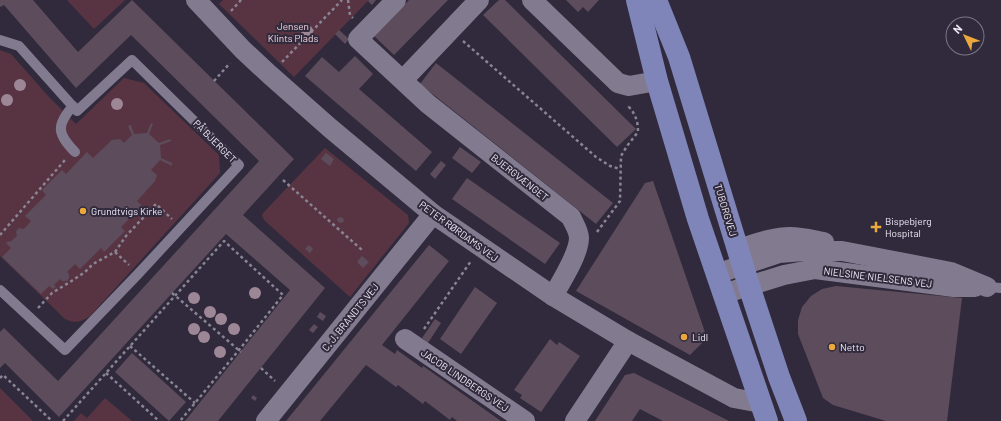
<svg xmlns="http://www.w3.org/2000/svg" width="1001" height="421" font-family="Barlow,sans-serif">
<rect width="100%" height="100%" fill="#302a3c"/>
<g fill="#583442">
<polygon points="67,0 125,0 94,29"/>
<polygon points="223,0 369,0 294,77 219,4"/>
<path d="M0 50 11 54 49 97 76 124 124 78 144 83 219 155 220 173 90 316C82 322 74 324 65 319L0 256Z"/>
<polygon points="325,148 408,215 409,223 350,297 265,221 262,216 263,213"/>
<polygon points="0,388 33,421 0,421"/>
<polygon points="105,398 132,421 74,421 81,413 87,418"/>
</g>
<g fill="#5d4d5c">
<polygon points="0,0 33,0 78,52 132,0 294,159 243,215 325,288 218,421 185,421 290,290 226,234 59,417 5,363 0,368 0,332 4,328 58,381 259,161 131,35 76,88 4,5 0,7"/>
<polygon points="369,0 376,0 372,5 368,1"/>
<polygon points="409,0 448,0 394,55 374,36"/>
<polygon points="499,0 505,0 636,129 617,147 483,15"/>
<polygon points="566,0 599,0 588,12 583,7 578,12"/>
<polygon points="339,30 349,39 345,44 335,34"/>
<polygon points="355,56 373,74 359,89 432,152 416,171 305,76 322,57 339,72"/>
<polygon points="436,63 613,203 596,224 420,84"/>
<polygon points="151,123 153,124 149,134 159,143 170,139 171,141 160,145 161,158 172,163 172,166 160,160 151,170 157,175 155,181 137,201 142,206 121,227 125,231 104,252 101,248 80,269 75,264 67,272 69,274 69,278 67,281 62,281 60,279 54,285 56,287 53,289 49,286 41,294 2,257 11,248 6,243 9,241 10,242 17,236 16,231 19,228 24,229 31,221 25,216 46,195 42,190 62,170 66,174 87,152 93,158 112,140 120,139 124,143 132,135 128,126 131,125 134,134 147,133"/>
<polygon points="460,147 481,162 472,173 452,158"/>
<polygon points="326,153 334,159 330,166 321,159"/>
<polygon points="441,161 446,165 435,179 430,174"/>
<polygon points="467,178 560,243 545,264 452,199"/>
<polygon points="653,181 707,338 690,355 576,291 645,183"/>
<polygon points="340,217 343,218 344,221 342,223 338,222 337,219"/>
<polygon points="309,245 313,249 310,253 305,249"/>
<polygon points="429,245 449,261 382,345 395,354 397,350 422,368 423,366 501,421 457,421 452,417 450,420 425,401 423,404 398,385 396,387 366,365 320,421 286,421"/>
<polygon points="362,256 369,262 363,268 357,262"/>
<polygon points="836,286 962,298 947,421 886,421 833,405 823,398 798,334 798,320 802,307 811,296 822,289"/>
<polygon points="475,287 497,303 461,354 440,339"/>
<polygon points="320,312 326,316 323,321 317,317"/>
<polygon points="435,319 441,323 428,343 422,338"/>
<polygon points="314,324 318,327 313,333 309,330"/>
<polygon points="550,339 557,345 559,342 580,356 541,412 520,398 522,395 514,390"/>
<polygon points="132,353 186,402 169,421 115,372"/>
<polygon points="634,373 729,421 663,421 640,409 632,421 595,421 625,375"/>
<polygon points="253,395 257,398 255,401 251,398"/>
</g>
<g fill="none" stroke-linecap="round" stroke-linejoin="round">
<g stroke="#8a8594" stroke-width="2.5" stroke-dasharray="3 3" stroke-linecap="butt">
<polyline points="348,0 350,15 353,18"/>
<polyline points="231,11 241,0"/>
<polyline points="463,41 596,157 610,166 620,169"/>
<polyline points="282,62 342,0"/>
<polyline points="214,81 230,63"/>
<polyline points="283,180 362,250"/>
<path d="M597 232 620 201 621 156 627 146 638 132C638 122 636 115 629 107V104"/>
<polyline points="0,235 65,160"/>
<polyline points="115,252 129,265"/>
<polyline points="172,293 241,352"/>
<polyline points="38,308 52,293 70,282 85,272 93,264 115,252 126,236 156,204 172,219"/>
<polyline points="424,329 471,261"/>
<polyline points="130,346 195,403"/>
<polyline points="261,368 275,381"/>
<polyline points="106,373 159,421"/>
<polyline points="0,378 3,375 52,421"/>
<polyline points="63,421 224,241 283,295 239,350 180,421"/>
</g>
<g stroke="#827b90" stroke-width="10">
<polyline points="0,40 19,46 77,111 132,60 239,165 138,274 65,350 0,290"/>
<path d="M73 106C56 125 57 134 75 152"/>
<polyline points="987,287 1001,288"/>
</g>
<g stroke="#827b90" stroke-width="20">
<polyline points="196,0 243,50 270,75 330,128 433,214 553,296 628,341 734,398 761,403"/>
<path d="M396 0 358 39 428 104 571 217C574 224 579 231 579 238 579 254 561 282 553 296"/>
<polyline points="532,0 618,83 629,86 657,81"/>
<polyline points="403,80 479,0"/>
<path d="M738 249C755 244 773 237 790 237 802 237 813 240 824 242"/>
<polyline points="716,274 779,253 804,251 842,251 951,272 987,287"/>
<polyline points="723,294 784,275 815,269 954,287 975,287"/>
<polyline points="405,339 525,421"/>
<polyline points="266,421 433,214"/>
<polyline points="575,421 628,341"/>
</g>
<g stroke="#7f85b9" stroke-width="22">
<polyline points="637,0 657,81 698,219 767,421"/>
<polyline points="656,0 679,57 749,286 779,377 796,421"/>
</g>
</g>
<g fill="#9d8796">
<circle cx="307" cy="31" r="6"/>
<circle cx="20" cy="85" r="6"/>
<circle cx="7" cy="100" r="6"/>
<circle cx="117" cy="104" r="6"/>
<circle cx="255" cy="293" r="6"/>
<circle cx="194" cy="298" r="6"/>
<circle cx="210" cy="312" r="6"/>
<circle cx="221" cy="319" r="6"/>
<circle cx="194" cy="329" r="6"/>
<circle cx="234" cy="329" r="6"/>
<circle cx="204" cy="337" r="6"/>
<circle cx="220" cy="352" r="6"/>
</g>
<g fill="#eca93b" stroke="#302a3c" stroke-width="1.5">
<circle cx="83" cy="211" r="4"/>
<path d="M874 221h4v4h4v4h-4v4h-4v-4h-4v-4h4z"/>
<circle cx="684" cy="337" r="4"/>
<circle cx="832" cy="347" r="4"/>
</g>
<g text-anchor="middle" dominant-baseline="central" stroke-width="4" stroke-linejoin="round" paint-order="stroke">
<g font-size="10" fill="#f6d3df" stroke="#302a3c">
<text x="293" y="26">Jensen<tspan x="293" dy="12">Klints Plads</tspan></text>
</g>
<g font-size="10" fill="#eeeaf6" stroke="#302a3c">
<text transform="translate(215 141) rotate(45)">PÅ BJERGET</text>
<text transform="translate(520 177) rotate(38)">BJERGVÆNGET</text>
<text transform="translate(726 210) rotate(73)">TUBORGVEJ</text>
<text transform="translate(459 231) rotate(36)">PETER RØRDAMS VEJ</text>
<text transform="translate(878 277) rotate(7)">NIELSINE NIELSENS VEJ</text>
<text transform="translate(350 317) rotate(-51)">C. J. BRANDTS VEJ</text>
<text transform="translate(465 380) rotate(34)">JACOB LINDBERGS VEJ</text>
</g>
<g font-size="10" fill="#eeeaf6" stroke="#302a3c" text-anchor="start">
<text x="91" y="211">Grundtvigs Kirke</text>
<text x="885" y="221">Bispebjerg<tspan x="885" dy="12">Hospital</tspan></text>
<text x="692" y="337">Lidl</text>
<text x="840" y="347">Netto</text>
</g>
</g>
<g transform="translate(965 36) rotate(313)"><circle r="19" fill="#302a3c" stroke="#7c7786"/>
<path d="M0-3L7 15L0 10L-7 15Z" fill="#eca93b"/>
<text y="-6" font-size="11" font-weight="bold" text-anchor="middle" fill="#eeeaf6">N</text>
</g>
</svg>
